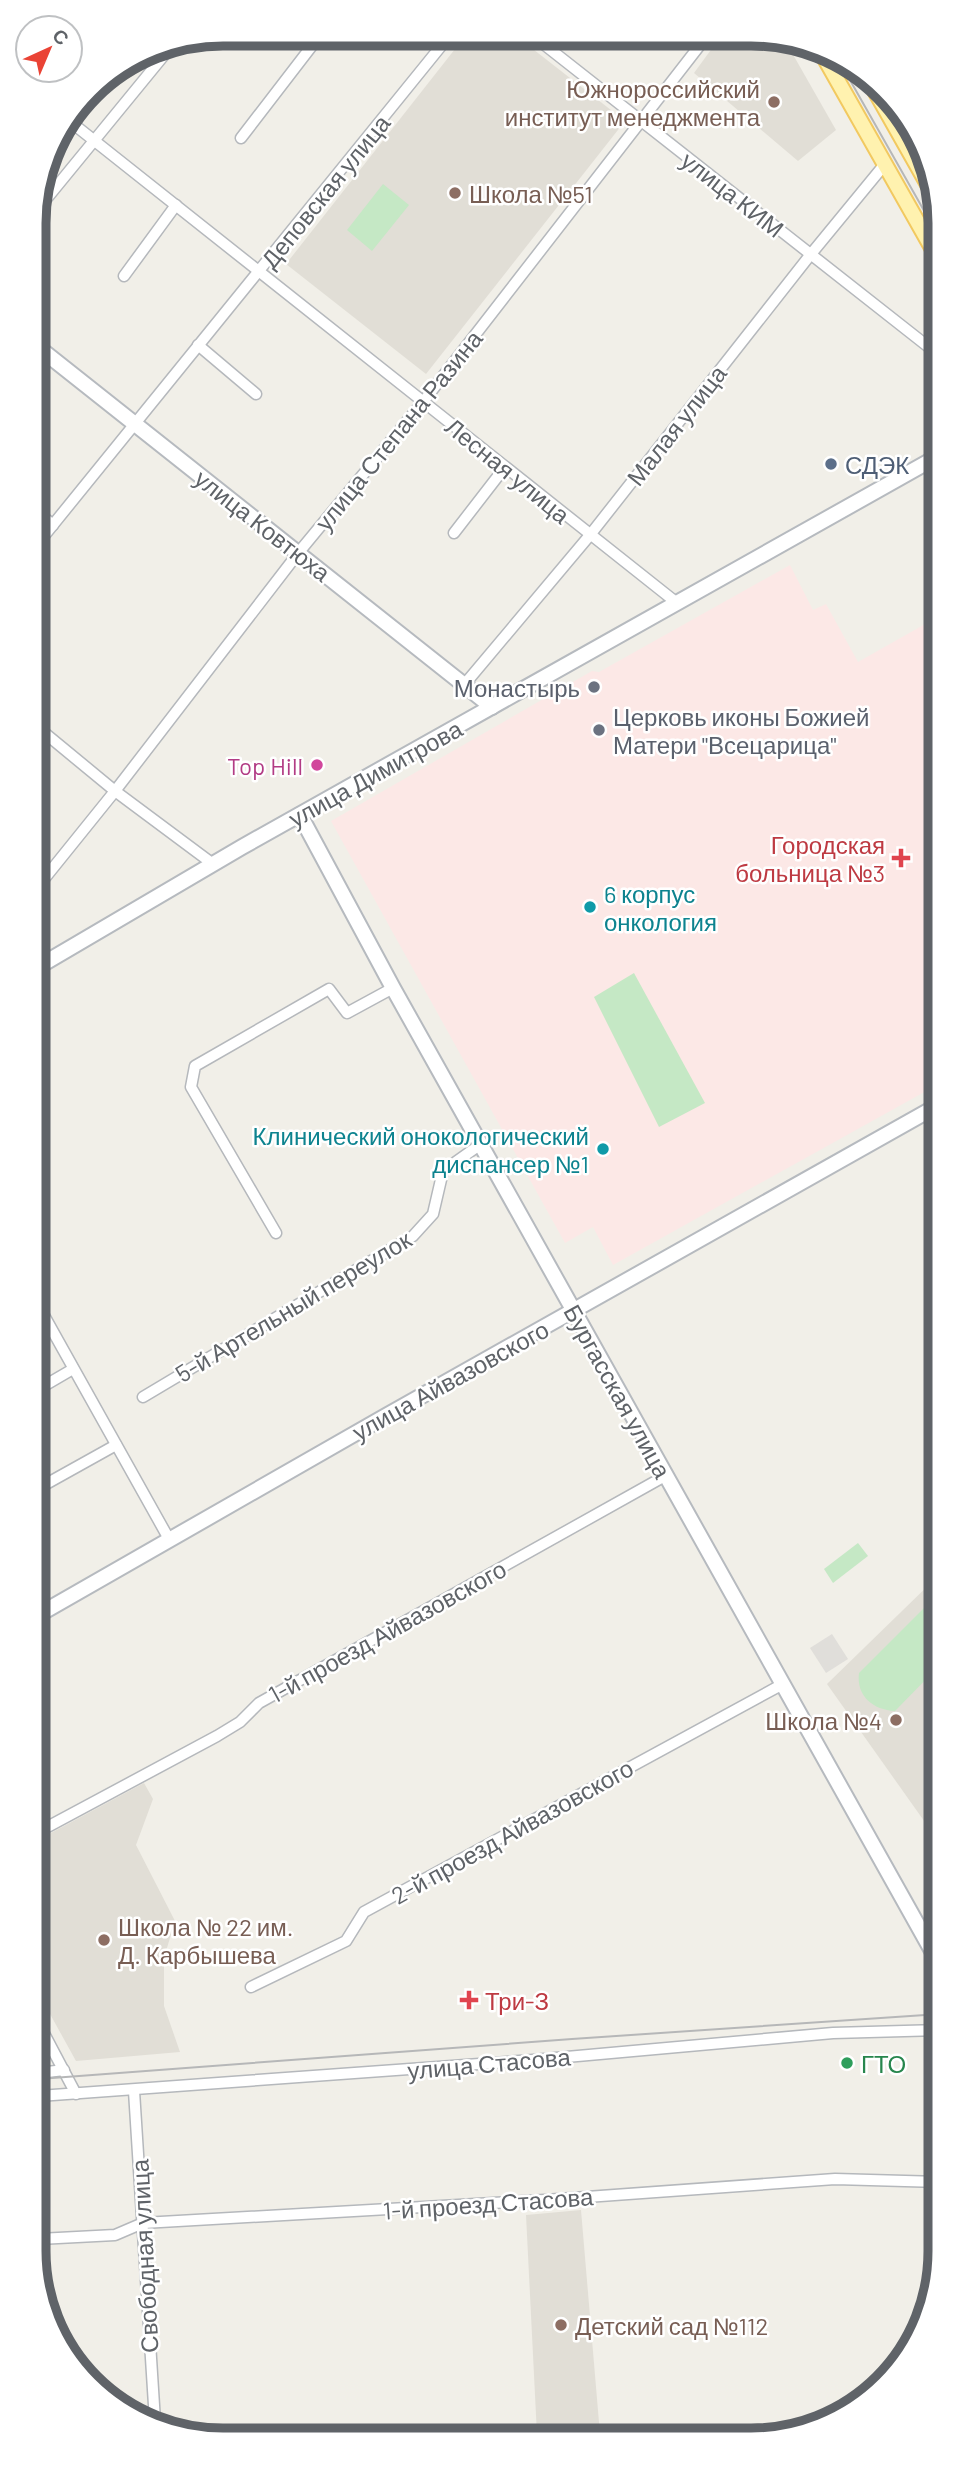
<svg xmlns="http://www.w3.org/2000/svg" width="974" height="2473" font-family="Barlow,sans-serif">
<rect width="100%" height="100%" fill="#f1efe8"/>
<polygon fill="#e0deda" points="832,1634 848,1659 826,1673 810,1648"/>
<g fill="#e1ded6">
<polygon points="466,35 515,35 625,121 426,374 286,264"/>
<polygon points="721,36 783,37 836,130 798,161 694,73"/>
<polygon points="938,1576 939,1842 827,1684"/>
<polygon points="144,1783 153,1799 136,1845 175,1921 164,1958 164,2006 180,2052 76,2061 39,1994 38,1840"/>
<polygon points="581,2210 600,2434 537,2435 526,2215"/>
</g>
<polygon fill="#fce8e6" points="790,565 813,610 826,604 858,662 934,619 936,621 937,1085 613,1265 593,1227 565,1243 331,821 592,671 599,672"/>
<g fill="#c5e8c5">
<polygon points="383,184 409,205 372,251 347,230"/>
<polygon points="634,973 705,1103 659,1127 594,997"/>
<polygon points="858,1543 868,1556 833,1583 824,1569"/>
<path d="M925 1607 938 1608 939 1666 895 1711C873 1710 856 1696 859 1673Z"/>
</g>
<g fill="none" stroke-linecap="round" stroke-linejoin="round">
<g stroke="#b5b8bc" stroke-width="13">
<g id="street">
<polyline points="532,35 935,352"/>
<polyline points="67,119 677,603"/>
<polyline points="241,138 321,34"/>
<polyline points="34,214 174,43"/>
<polyline points="124,276 176,205"/>
<polyline points="198,345 256,394"/>
<polyline points="35,510 53,525"/>
<polyline points="454,533 505,467"/>
<polyline points="35,547 450,35"/>
<polyline points="464,685 590,535 811,254 885,164"/>
<polyline points="35,725 115,791 213,864"/>
<polyline points="36,889 115,791 299,552 423,402 707,36"/>
<polyline points="276,1233 191,1087 195,1066 329,989 347,1013 393,988"/>
<polyline points="37,1303 169,1539"/>
<polyline points="37,1390 73,1369"/>
<polyline points="143,1397 413,1236 433,1214 443,1171 481,1144"/>
<polyline points="37,1489 116,1445"/>
<polyline points="38,1832 217,1736 240,1722 259,1703 665,1476"/>
<polyline points="251,1987 346,1941 364,1912 783,1684"/>
<polyline points="39,2024 76,2094"/>
<polyline points="39,2073 64,2070"/>
<polyline points="134,2091 155,2421"/>
<polyline points="39,2096 533,2060 833,2033 940,2030"/>
<polyline points="39,2239 115,2235 143,2223 545,2200 835,2179 940,2182"/>
</g>
</g>
<g stroke="#b6babf" stroke-width="18">
<g id="secondary">
<polyline points="34,344 492,707"/>
<polyline points="300,815 393,988 940,1965"/>
<polyline points="36,968 242,847 935,458"/>
<polyline points="38,1615 384,1417 937,1106"/>
</g>
</g>
<g stroke="#f2c960" stroke-width="18">
<g id="primary">
<polyline points="823,55 935,253"/>
<polyline points="869,80 934,195"/>
</g>
</g>
<use href="#street" stroke="#fff" stroke-width="10"/>
<use href="#secondary" stroke="#fff" stroke-width="14"/>
<use href="#primary" stroke="#fff2af" stroke-width="14"/>
<g stroke="#b6b7b8" stroke-width="2">
<polyline points="842,66 935,230"/>
<polyline points="39,2079 572,2039 940,2014"/>
</g>
</g>
<g fill="#8d6e63" stroke="#fff" stroke-width="2.5">
<circle cx="774" cy="102" r="7"/>
<circle cx="455" cy="193" r="7"/>
<circle cx="896" cy="1720" r="7"/>
<circle cx="104" cy="1940" r="7"/>
<circle cx="561" cy="2325" r="7"/>
</g>
<circle fill="#5c6f8a" stroke="#fff" stroke-width="2.5" cx="831" cy="464" r="7"/>
<g fill="#6b7280" stroke="#fff" stroke-width="2.5">
<circle cx="594" cy="687" r="7"/>
<circle cx="599" cy="730" r="7"/>
</g>
<circle fill="#d1479c" stroke="#fff" stroke-width="2.5" cx="317" cy="765" r="7"/>
<g fill="#e0444e" stroke="#fff" stroke-width="2.5">
<path d="M897.5 847.5h7v7h7v7h-7v7h-7v-7h-7v-7h7z"/>
<path d="M465.5 1989.5h7v7h7v7h-7v7h-7v-7h-7v-7h7z"/>
</g>
<g fill="#0f9aa8" stroke="#fff" stroke-width="2.5">
<circle cx="590" cy="907" r="7"/>
<circle cx="603" cy="1149" r="7"/>
</g>
<circle fill="#2e9e5b" stroke="#fff" stroke-width="2.5" cx="847" cy="2063" r="7"/>
<g text-anchor="middle" dominant-baseline="central" stroke-width="5" stroke-linejoin="round" paint-order="stroke">
<g font-size="24" fill="#785e54" stroke="#fff" text-anchor="start">
<text x="760" y="88" text-anchor="end">Южнороссийский<tspan x="760" dy="28">институт менеджмента</tspan></text>
<text x="469" y="193">Школа №51</text>
<text x="882" y="1720" text-anchor="end">Школа №4</text>
<text x="118" y="1926">Школа № 22 им.<tspan x="118" dy="28">Д. Карбышева</tspan></text>
<text x="575" y="2325">Детский сад №112</text>
</g>
<g font-size="24" fill="#5f6368" stroke="#fff">
<text transform="translate(325 191) rotate(-51)">Деповская улица</text>
<text transform="translate(733 194) rotate(38)">улица КИМ</text>
<text transform="translate(676 425) rotate(-52)">Малая улица</text>
<text transform="translate(398 430) rotate(-51)">улица Степана Разина</text>
<text transform="translate(508 470) rotate(39)">Лесная улица</text>
<text transform="translate(263 525) rotate(38)">улица Ковтюха</text>
<text transform="translate(375 773) rotate(-29)">улица Димитрова</text>
<text transform="translate(293 1306) rotate(-31)">5-й Артельный переулок</text>
<text transform="translate(450 1380) rotate(-29)">улица Айвазовского</text>
<text transform="translate(618 1391) rotate(61)">Бургасская улица</text>
<text transform="translate(387 1631) rotate(-29)">1-й проезд Айвазовского</text>
<text transform="translate(512 1831) rotate(-29)">2-й проезд Айвазовского</text>
<text transform="translate(489 2063) rotate(-5)">улица Стасова</text>
<text transform="translate(488 2203) rotate(-4)">1-й проезд Стасова</text>
<text transform="translate(144 2256) rotate(-93)">Свободная улица</text>
</g>
<g font-size="24" fill="#4e5e75" stroke="#fff" text-anchor="start">
<text x="845" y="464">СДЭК</text>
</g>
<g font-size="24" fill="#5b616d" stroke="#fff" text-anchor="end">
<text x="580" y="687">Монастырь</text>
<text x="613" y="716" text-anchor="start">Церковь иконы Божией<tspan x="613" dy="28">Матери "Всецарица"</tspan></text>
</g>
<g font-size="24" fill="#b23c85" stroke="#fff" text-anchor="end">
<text x="303" y="765">Top Hill</text>
</g>
<g font-size="24" fill="#be3a42" stroke="#fff" text-anchor="end">
<text x="885" y="844">Городская<tspan x="885" dy="28">больница №3</tspan></text>
<text x="485" y="2000" text-anchor="start">Три-З</text>
</g>
<g font-size="24" fill="#0d838f" stroke="#fff" text-anchor="start">
<text x="604" y="893">6 корпус<tspan x="604" dy="28">онкология</tspan></text>
<text x="589" y="1135" text-anchor="end">Клинический онокологический<tspan x="589" dy="28">диспансер №1</tspan></text>
</g>
<g font-size="24" fill="#27864d" stroke="#fff" text-anchor="start">
<text x="861" y="2063">ГТО</text>
</g>
</g>
<path d="M0 0H974V2473H0ZM223 46H751A177 177 0 0 1 928 223V2251A177 177 0 0 1 751 2428H223A177 177 0 0 1 46 2251V223A177 177 0 0 1 223 46Z" fill="#fff" fill-rule="evenodd"/>
<path fill="none" stroke="#5f6368" stroke-width="9" d="M223 46H751A177 177 0 0 1 928 223V2251A177 177 0 0 1 751 2428H223A177 177 0 0 1 46 2251V223A177 177 0 0 1 223 46Z"/>
<g transform="translate(49 49) rotate(44)"><circle r="33" fill="#ffffff" stroke="#bfc1c3" stroke-width="2"/>
<path d="M0-5L12 26L0 18L-12 26Z" fill="#ea4335"/>
<text y="-10" font-size="19" font-weight="bold" text-anchor="middle" fill="#5f6368">С</text>
</g>
</svg>
